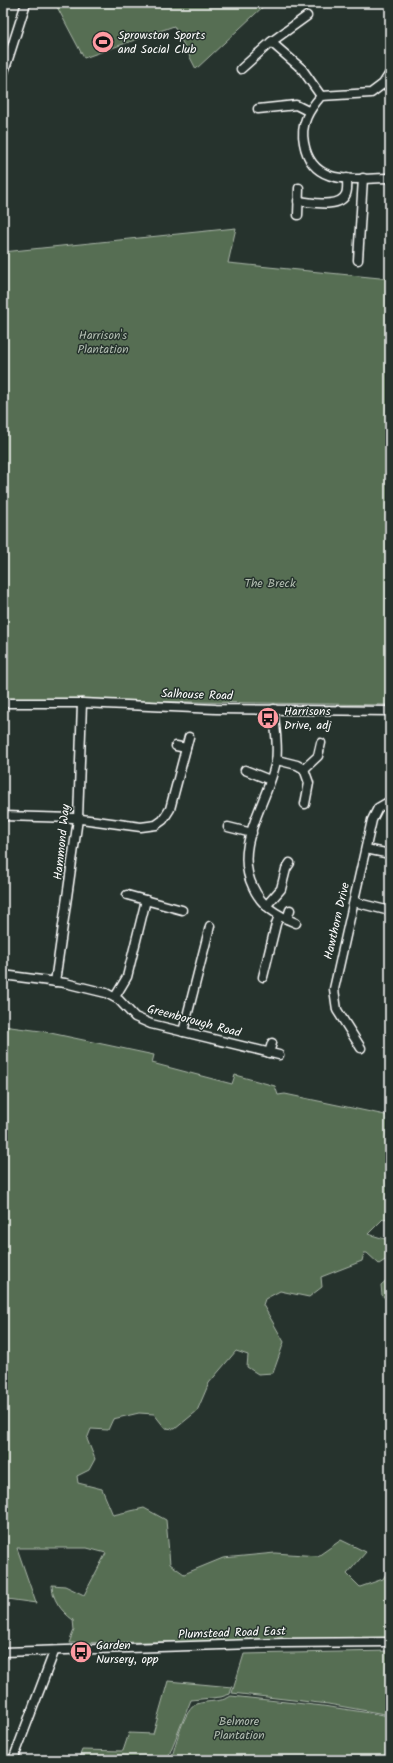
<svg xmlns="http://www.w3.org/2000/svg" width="393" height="1763" font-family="Kalam,sans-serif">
<rect width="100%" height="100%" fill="#26332d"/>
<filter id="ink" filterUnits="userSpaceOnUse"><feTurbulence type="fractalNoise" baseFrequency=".025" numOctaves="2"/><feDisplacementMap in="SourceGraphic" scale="8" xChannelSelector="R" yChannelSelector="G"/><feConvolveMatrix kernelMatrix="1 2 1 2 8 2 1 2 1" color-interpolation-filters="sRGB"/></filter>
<g filter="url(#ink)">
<g fill="#566e53" stroke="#aab6a9">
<polygon points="55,3 267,3 196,69 174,26 84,58"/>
<polygon points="236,228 228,263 390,279 390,705 3,699 3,252"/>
<path d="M3 1026 41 1031 154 1055 152 1063 232 1084 235 1075 275 1086 278 1095 285 1094 390 1116V1218L383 1219 368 1234 385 1239 390 1234V1257L379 1264 367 1253H364L362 1261 321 1277 322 1287 309 1297 280 1291 265 1299 263 1305 284 1342 273 1373 258 1374 247 1367 248 1355 236 1351 209 1383 197 1411 175 1429 165 1428 154 1414 139 1413 113 1419 108 1430 91 1429 87 1439 95 1459 89 1470 77 1476 78 1483 102 1489 113 1515 144 1508 166 1520 170 1564 184 1574 223 1558 275 1553 318 1556 341 1540 366 1552 347 1574 360 1587 383 1579 390 1567V1639L69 1643 74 1630 73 1620C61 1611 52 1599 52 1585L65 1586 84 1595 106 1553 87 1548H17L36 1603 7 1599 5 1643H3Z"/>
<polygon points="390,1277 390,1304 382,1295 381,1285"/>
<polygon points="390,1651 390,1715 328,1704 232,1693 244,1654"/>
<polygon points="168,1681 232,1687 230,1694 221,1697 191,1700 167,1760 78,1760 82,1750 123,1751 129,1733 153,1734"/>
<path d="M231 1696 323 1706 390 1716V1760H171C175 1747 184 1708 197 1704 209 1700 220 1703 231 1696Z"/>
</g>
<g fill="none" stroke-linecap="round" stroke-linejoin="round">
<g stroke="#fff" stroke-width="11">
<g id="minor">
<polyline points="307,16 271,42 302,69 321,96"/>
<polyline points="241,69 271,42"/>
<path d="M390 73 383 84 371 93 321 96C309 110 300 124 304 143 312 188 355 178 390 178"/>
<polyline points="3,75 26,3"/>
<polyline points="258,109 296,105 308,111"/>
<path d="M298 201C311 202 340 209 346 194 348 189 347 183 347 178"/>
<polyline points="298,215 299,188"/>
<polyline points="358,260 363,178"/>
<polyline points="3,703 82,703 216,709 390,711"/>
<path d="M274 709C274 726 279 745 276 761 268 803 232 845 253 887 262 907 277 915 296 923"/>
<polyline points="176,746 186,748"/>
<polyline points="277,760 297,765 304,769 309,783 305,804"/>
<polyline points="304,769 318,756 321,743"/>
<polyline points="245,770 270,780"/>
<polyline points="3,816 74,818 141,827 156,825 163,820 170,809 189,737"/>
<polyline points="228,827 252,833"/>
<polyline points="366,849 390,854"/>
<polyline points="127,895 182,910"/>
<polyline points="354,902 390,911"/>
<polyline points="266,906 281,889 286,869 290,863"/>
<polyline points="287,919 290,910"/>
<polyline points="3,975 65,983 106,993 119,1000 135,1017 151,1024 279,1055"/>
<polyline points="263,977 276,924 279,916"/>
<polyline points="55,982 78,819 82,703"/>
<polyline points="115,997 127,977 146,900"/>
<polyline points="183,1032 210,926"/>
<polyline points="361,1048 337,1010 334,989 372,820 378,808 390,801"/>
<polyline points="269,1053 272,1043"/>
<polyline points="3,1652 283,1643 390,1642"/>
<polyline points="13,1760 54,1652"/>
</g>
</g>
<use href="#minor" stroke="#26332d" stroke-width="8"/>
</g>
</g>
<defs>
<g id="stadium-disc" transform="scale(1.15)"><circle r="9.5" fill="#ff9aa2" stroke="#26332d"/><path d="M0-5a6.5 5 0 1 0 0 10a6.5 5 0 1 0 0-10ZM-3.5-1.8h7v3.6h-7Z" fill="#111"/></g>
<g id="bus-disc" transform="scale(1.15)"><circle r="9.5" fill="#ff9aa2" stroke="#26332d"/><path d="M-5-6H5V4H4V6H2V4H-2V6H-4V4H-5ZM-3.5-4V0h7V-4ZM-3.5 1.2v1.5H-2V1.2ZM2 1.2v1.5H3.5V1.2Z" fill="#111"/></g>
</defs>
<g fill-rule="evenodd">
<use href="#stadium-disc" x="103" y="42"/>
<use href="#bus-disc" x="268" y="718"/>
<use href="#bus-disc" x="81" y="1652"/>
</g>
<g text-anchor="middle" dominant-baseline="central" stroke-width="3" stroke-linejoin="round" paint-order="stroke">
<g font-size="12" fill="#fff" stroke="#26332d" text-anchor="start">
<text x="118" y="35">Sprowston Sports<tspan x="118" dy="14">and Social Club</tspan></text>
<text x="284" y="711">Harrisons<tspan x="284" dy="14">Drive, adj</tspan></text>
<text x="96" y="1645">Garden<tspan x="96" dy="14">Nursery, opp</tspan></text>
</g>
<g font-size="12" fill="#b3beb2" stroke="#26332d">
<text x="103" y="335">Harrison's<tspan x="103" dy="14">Plantation</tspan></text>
<text x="270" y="583">The Breck</text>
<text x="239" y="1721">Belmore<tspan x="239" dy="14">Plantation</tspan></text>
</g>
<g font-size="12" fill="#fff" stroke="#26332d">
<text transform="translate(197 695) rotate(2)">Salhouse Road</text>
<text transform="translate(62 842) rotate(-84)">Hammond Way</text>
<text transform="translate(337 921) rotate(-77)">Hawthorn Drive</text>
<text transform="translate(194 1021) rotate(15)">Greenborough Road</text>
<text transform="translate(232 1633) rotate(-2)">Plumstead Road East</text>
</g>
</g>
<rect width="393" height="1763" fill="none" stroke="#26332d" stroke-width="16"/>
<rect x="8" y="8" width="377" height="1747" fill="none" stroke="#fff" stroke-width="1.5" filter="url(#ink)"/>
</svg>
